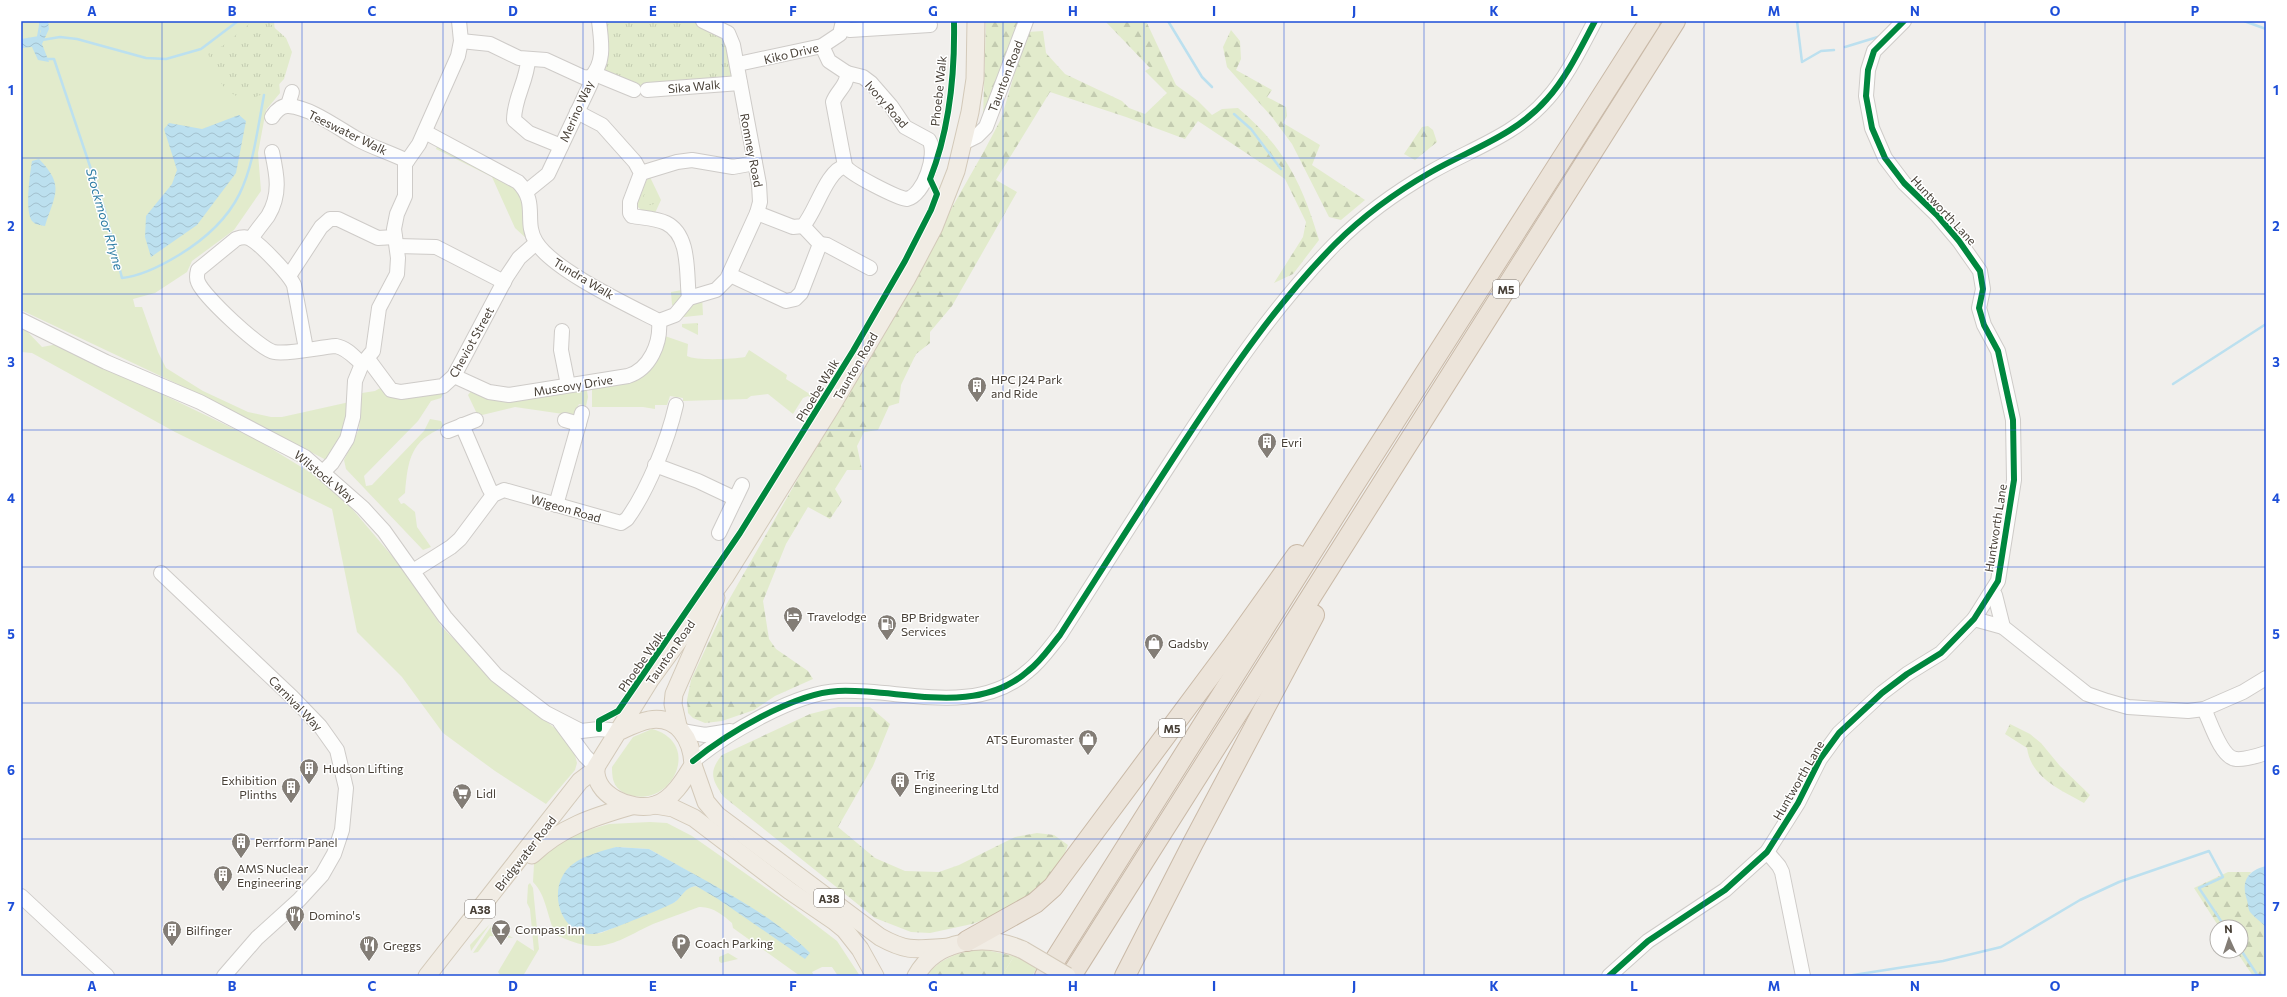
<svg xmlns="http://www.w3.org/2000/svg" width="2287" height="997" font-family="Commissioner,sans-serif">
<defs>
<pattern id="forest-firs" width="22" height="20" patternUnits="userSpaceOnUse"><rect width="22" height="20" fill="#e2ebcc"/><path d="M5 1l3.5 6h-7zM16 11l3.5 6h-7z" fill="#c3cbb0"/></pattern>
<pattern id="park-tufts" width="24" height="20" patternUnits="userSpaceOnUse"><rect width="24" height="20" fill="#e2ebcc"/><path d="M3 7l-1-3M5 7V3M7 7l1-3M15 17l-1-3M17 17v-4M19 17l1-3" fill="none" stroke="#c3cbb0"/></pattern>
<pattern id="water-waves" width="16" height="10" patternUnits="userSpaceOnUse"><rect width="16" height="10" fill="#bce0ef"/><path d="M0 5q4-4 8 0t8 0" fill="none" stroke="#a3c1ce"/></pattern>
</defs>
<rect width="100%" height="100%" fill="#f1efec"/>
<g fill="#e2ebcc" fill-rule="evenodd">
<polygon points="21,21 274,21 280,93 266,110 258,153 261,191 234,230 192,261 187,272 155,293 133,299 135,307 142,307 158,352 166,368 203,391 248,412 271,417 282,417 354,401 332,463 205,397 21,310"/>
<polygon points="438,144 514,185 521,195 529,234 527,239 515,228 492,177 436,149"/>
<polygon points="649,175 661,200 655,213 642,211 637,206 637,201"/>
<polygon points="682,290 682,298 674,306 672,305 671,292"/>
<polygon points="702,296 703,315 675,318"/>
<polygon points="21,325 42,347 58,344 259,441 311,473 348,504 398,563 442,627 487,673 557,730 574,751 577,763 575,770 546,804 495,771 443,733 402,677 357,632 332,509 175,432 32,353 21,352"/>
<path d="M662 335 688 344 687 356C696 361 734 359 745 357L749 350 787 375 786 379 816 398 815 400 808 396 803 398 793 414 768 394 751 396 747 399 683 401V398L670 396 667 405H655V409L643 407H592V385L635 375Z"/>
<polygon points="586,385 588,397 586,406 579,404 574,414 570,415 515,407 478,416 468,395 472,390"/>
<path d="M382 387 446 388 441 398 431 401 418 421 364 476 366 486 372 485 424 431 430 419 441 421 444 427C410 441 408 460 405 493L398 499 401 504 404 503 415 512 417 527 431 547 423 550 346 469 344 460 359 429 362 393 375 391Z"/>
<path d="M652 729C703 743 672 808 630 795 614 790 612 781 612 767L633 737Z"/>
<path d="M650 822 667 823 692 836 786 902 837 941 860 976H838L832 967H822L812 972 814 976H800L733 928 732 923C723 915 712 906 699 907 684 913 668 918 653 924 633 933 614 947 592 946 579 945 568 940 556 935 547 918 547 896 533 882L534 864 567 836 609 824ZM616 847 649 849 658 854 724 892 799 941 696 886 688 888 675 902 601 933 593 934 573 864Z"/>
<polygon points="530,883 533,888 539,949 523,976 501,976 498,972 517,940 534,951 530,909 527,903 528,885"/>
<polygon points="490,924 471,951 470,945"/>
<polygon points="492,925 513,938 490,936 478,952 473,953"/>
<polygon points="728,953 738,959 721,963 719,961 719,957"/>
<polygon points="1014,956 1037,968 1032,976 1002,976"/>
</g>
<g fill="url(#forest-firs)">
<polygon points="986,21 1019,21 983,118"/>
<path d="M1105 21H1146L1176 85 1198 101 1212 115 1222 109 1238 108C1284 147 1302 183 1319 240L1293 274 1274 283 1303 237 1306 222 1285 179 1198 121 1185 139 1126 117 1050 92 996 180 1017 192 952 306 930 332V343L916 354 901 385 899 403 889 406 878 430 864 432 857 446 862 470H847L835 489 842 501 830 519 808 507 786 544 763 601 769 639 776 649 808 671 813 679 775 696 754 710 722 721 705 723 693 718 688 713 687 700 691 680 726 605 983 153 1001 119 1027 32 1043 31 1046 53 1065 74 1122 101 1129 108 1145 114 1167 93 1145 71 1150 68Z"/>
<polygon points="1231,30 1240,41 1241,59 1236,70 1272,90 1267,97 1286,107 1287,116 1283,123 1320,145 1312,165 1365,200 1341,220 1329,217 1292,144 1272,117 1227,67 1223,47"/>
<polygon points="1428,126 1433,130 1437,142 1415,160 1404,154 1422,127"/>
<path d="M838 707H870L890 724 873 766 838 827 875 858 905 871 939 872 959 865 1015 837 1037 833 1054 835 1068 845 1057 873 1018 907 972 924 930 933 911 932 875 918 724 797C712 780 708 772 722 755L810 714Z"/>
<path d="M2010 724 2030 734 2041 743 2060 766 2090 795 2084 803C2061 790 2031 778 2027 748L2005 734Z"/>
<polygon points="2228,872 2251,872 2247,878 2261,921 2266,927 2266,976 2253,976 2236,951 2241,951 2241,927 2219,927 2194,888"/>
<path d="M981 949 1014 956 1002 976H926C942 957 957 953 981 949Z"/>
</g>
<g fill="url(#park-tufts)">
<path d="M253 21H267L286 38 292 52 284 79 272 92 268 91 250 100C219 93 220 80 208 54L224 45Z"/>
<polygon points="599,21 703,21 728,33 740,83 647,90 608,80 599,62"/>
<circle cx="650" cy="198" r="7"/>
<polygon points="698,323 698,335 682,327 682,324"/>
</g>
<g fill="url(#water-waves)">
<polygon points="48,21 49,29 42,44 49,62 38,60 32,47 21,48 21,39 39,36 41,31 39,22"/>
<polygon points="239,115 246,121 236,173 197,225 151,257 145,237 146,216 172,184 177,170 164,129 169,123 202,129"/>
<path d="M39 159C65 186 55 194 45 226 41 225 36 225 33 222 24 214 30 173 32 161Z"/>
<path d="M616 847 649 849 658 854C705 881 773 914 810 953L805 959 718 899 696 886C684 888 683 896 675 902 667 907 604 933 595 934 558 937 545 884 573 864 585 855 602 851 616 847Z"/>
<path d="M2266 866V927C2261 922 2254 917 2250 912 2248 909 2248 903 2247 900 2241 881 2247 871 2266 866Z"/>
</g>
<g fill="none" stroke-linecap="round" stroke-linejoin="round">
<g stroke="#bce0ef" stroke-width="2.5">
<polyline points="1168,21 1202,77 1212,87"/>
<polyline points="1797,21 1802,62 1821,51 1834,50"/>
<polyline points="2244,21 2266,29"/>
<polyline points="38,38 41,21"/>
<polyline points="42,40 60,37 77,39 146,58 166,59 201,49 238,21"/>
<polyline points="1845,47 1881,36"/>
<path d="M45 59H54L105 211 122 278C142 276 161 266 179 255 249 212 250 171 264 95"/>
<polyline points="1234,114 1251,129 1281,169"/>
<polyline points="2173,384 2266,324"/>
<polyline points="2241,950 2258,976"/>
<polyline points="1847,976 1943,961 2001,947 2080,900 2119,882 2209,851 2223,877 2199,888 2225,927"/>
</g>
<g stroke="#cecbc8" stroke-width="16">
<g id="minor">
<polyline points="843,28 850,30 930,25"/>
<polyline points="461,41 490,44 519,58 546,60 583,77 590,78"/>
<path d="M528 60C527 81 514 98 514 120L529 133 561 146"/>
<polyline points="738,64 822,46 840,34 843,21"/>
<polyline points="595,74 634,90"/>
<polyline points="647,90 740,83"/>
<polyline points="288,105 292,92"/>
<path d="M577 112 602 125 635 162 641 173 630 202V213L632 216C643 218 656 218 666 223 691 235 686 275 689 298"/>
<path d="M272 117C276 111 282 105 289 106 312 108 339 129 359 140 374 148 391 153 407 161"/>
<path d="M425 132 518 182C539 203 523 221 536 242 553 270 628 305 659 321"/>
<polyline points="963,143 977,136 986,127 1026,21"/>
<path d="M845 166C850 174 897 198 907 199 924 195 938 154 929 140L905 127 891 106 871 83 863 77 847 73"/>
<polyline points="641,173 677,162 692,160 733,167 755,163"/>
<path d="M527 191 548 174 591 83 590 78C606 63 601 40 599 21"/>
<path d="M757 213 793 227 803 226C816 212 826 171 845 166L833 102C837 91 848 85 847 73L829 61 822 46"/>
<path d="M251 239C256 231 262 224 268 216 281 194 277 175 272 152"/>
<polyline points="820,244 827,245 870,268"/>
<polyline points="397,246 436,247 504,282"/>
<polyline points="730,275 786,301 795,299 801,293 820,244 803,226"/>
<polyline points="289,276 321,227 330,219 338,219 378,238 395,237"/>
<polyline points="21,320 106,362 200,402 305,457 363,508 384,531 445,617 496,675 546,713 581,731 599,729 620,731"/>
<polyline points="659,321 675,315 689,298 716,290 727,279 757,213 760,202 759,184 733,45 728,33 703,21"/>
<polyline points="562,331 561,350 568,385"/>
<path d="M306 349 294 285C289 274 262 246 251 239 246 236 241 237 236 239L198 270C197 274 196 278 198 282 203 296 260 349 274 352 288 355 320 347 336 346 347 348 354 357 362 364"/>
<polyline points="368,359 391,390 401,392 443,386 454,376 507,276 519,258 536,243"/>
<path d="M454 376 489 392 509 395 628 376C650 369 661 343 659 321"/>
<polyline points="565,420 579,424"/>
<polyline points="462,425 489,488 493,495"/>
<polyline points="448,431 476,420"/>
<polyline points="655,465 698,481 734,498"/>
<polyline points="323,472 332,463 347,439 353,417 355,381 362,364 373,351 379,308 397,274 398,258 394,229 397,214 405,196 405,164 419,144 458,56 461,41 459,21"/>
<polyline points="556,505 582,413"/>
<polyline points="719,533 742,485"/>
<path d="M413 571 451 547 460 539 493 495 504 490 621 523 627 519C648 490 668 440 676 405"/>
<polyline points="161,573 292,697 320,726 337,750 346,788 342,830 334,854 322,875 299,900 257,938 224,976"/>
<polyline points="1992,593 1995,595 2003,627 2087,694 2107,701 2128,707 2188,711 2204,709 2243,692 2266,678"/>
<polyline points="1974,619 2003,627"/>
<path d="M2204 709C2210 721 2221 758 2236 759 2245 760 2257 756 2266 753"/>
<polyline points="560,722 585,756 596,767"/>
<polyline points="682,731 705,735 730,731"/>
<path d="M693 761C726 734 794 693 838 691 900 688 975 718 1028 671 1041 661 1050 647 1060 635 1101 571 1142 506 1184 442 1230 372 1276 304 1335 244 1364 215 1396 192 1431 172 1471 149 1516 135 1547 99 1567 77 1581 47 1595 21"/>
<polyline points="1767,852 1779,866 1782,872 1803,976"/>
<polyline points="21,896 107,976"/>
<polyline points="1609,976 1648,941 1725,890 1767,852 1798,803 1820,759 1839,733 1882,693 1907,674 1941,653 1974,619 1998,581 2014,480 2013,420 1998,351 1984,325 1979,308 1983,289 1980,271 1959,241 1937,215 1904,183 1885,158 1872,128 1866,96 1868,70 1874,51 1904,21"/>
</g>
</g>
<g stroke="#d3c9b9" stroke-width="19">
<g id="major">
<polyline points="678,726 673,704 674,694 716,598"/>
<path d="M620 731C629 727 639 722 649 720 678 715 692 740 693 765 684 780 672 800 655 805 631 812 593 795 596 767L650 680 725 577 831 407 906 280 934 227 956 171 970 112 975 79 976 21"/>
<path d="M693 765 706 802 717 815 880 937C909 953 917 949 949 947"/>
<polyline points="655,805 673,808 694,818 790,891 834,921 845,930 860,949 875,976"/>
<path d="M532 855C561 827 593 817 631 806"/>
<polyline points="427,976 580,781 596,769"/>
<path d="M916 976C937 938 987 934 1023 950"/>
</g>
</g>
<g stroke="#c9b9a7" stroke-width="22">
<g id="highway">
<polyline points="967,941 1035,903 1053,887 1233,645 1297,555"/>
<polyline points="1045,976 1352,488 1650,21"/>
<polyline points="1071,976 1675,21"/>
<polyline points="1125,976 1193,843 1314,615"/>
</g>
</g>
<use href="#minor" stroke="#fdfdfc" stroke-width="14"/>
<use href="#major" stroke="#f1ece4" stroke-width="17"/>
<use href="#highway" stroke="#ece4da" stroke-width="20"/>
<g stroke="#d3c9b9" stroke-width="19" stroke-linecap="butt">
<polyline id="major-bridge" points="1023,950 1067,976"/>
</g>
<use href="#major-bridge" stroke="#f1ece4" stroke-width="17"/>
<g stroke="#fff" stroke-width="8">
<g id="cycleway">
<path d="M599 729V721L618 711 740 533 853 351 905 261 931 210 937 194 930 179C950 128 955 75 954 21"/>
<path d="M693 761C726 734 794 693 838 691 900 688 975 718 1028 671 1041 661 1050 647 1060 635 1101 571 1142 506 1184 442 1230 372 1276 304 1335 244 1364 215 1396 192 1431 172 1471 149 1516 135 1547 99 1567 77 1581 47 1595 21"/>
<polyline points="1609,976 1648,941 1725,890 1767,852 1798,803 1820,759 1839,733 1882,693 1907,674 1941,653 1974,619 1998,581 2014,480 2013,420 1998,351 1984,325 1979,308 1983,289 1980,271 1959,241 1937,215 1904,183 1885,158 1872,128 1866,96 1868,70 1874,51 1904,21"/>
</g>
</g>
<use href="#cycleway" stroke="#00873e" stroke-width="6"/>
</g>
<path fill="none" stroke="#1d4ed8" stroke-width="1" stroke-opacity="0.55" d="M162 21V976M302 21V976M443 21V976M583 21V976M723 21V976M863 21V976M1003 21V976M1144 21V976M1284 21V976M1424 21V976M1564 21V976M1704 21V976M1844 21V976M1985 21V976M2125 21V976M21 158H2266M21 294H2266M21 430H2266M21 567H2266M21 703H2266M21 839H2266"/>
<defs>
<g id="building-pin" transform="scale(1)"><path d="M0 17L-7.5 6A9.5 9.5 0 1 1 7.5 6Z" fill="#837d76" stroke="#fff"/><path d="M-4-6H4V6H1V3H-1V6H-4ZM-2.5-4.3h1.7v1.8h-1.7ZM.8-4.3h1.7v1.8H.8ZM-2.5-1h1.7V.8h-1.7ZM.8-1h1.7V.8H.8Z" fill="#fff"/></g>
<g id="hotel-pin" transform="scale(1)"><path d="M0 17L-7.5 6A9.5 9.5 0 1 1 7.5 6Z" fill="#837d76" stroke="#fff"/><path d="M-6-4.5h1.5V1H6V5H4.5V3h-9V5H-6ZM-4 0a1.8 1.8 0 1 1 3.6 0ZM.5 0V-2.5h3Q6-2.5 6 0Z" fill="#fff"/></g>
<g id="fuel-pin" transform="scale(1)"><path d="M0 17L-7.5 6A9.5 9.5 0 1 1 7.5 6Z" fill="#837d76" stroke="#fff"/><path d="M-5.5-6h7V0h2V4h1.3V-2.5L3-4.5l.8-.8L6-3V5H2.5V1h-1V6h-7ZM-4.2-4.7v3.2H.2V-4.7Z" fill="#fff"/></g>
<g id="shop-pin" transform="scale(1)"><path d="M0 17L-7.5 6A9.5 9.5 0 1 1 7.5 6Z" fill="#837d76" stroke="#fff"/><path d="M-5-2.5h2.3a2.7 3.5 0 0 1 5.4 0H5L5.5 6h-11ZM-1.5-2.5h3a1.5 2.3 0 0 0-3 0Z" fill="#fff"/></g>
<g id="supermarket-pin" transform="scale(1)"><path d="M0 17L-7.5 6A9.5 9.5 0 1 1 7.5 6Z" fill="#837d76" stroke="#fff"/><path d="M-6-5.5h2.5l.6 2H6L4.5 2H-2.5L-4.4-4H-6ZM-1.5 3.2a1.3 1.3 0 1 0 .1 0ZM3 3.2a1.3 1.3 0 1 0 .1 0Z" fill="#fff"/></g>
<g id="restaurant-pin" transform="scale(1)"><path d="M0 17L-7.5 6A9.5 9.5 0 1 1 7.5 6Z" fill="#837d76" stroke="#fff"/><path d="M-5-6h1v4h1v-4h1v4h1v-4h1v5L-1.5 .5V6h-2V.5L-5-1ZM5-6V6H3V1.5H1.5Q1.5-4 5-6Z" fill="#fff"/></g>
<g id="bar-pin" transform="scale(1)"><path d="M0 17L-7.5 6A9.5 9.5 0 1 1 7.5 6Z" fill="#837d76" stroke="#fff"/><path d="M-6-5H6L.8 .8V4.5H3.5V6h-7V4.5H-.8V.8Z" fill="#fff"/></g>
<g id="parking-pin" transform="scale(1)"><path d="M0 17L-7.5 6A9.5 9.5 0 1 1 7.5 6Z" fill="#837d76" stroke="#fff"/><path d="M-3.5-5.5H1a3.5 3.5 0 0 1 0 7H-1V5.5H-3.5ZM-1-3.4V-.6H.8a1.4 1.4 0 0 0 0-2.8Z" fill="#fff"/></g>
</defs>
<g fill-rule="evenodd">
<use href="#building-pin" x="977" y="386"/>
<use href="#building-pin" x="1267" y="442"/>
<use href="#hotel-pin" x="793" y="616"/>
<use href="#fuel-pin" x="887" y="624"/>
<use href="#shop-pin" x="1154" y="643"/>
<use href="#shop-pin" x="1088" y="739"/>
<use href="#building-pin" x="309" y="768"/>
<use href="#building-pin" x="900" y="781"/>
<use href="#building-pin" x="291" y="787"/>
<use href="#supermarket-pin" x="462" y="793"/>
<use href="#building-pin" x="241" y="842"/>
<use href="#building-pin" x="223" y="875"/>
<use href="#restaurant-pin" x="295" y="915"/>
<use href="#bar-pin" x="501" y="929"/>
<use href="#building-pin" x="172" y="930"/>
<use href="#parking-pin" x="681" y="943"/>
<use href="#restaurant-pin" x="369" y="945"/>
</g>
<g text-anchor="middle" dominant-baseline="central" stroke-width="3" stroke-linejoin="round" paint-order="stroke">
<g fill="#fff" stroke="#7f7973" stroke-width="1">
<rect x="1493" y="280" width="26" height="18" rx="3"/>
<rect x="1159" y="719" width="26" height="18" rx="3"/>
<rect x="814" y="889" width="30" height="18" rx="3"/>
<rect x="465" y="900" width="30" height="18" rx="3"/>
</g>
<g font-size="11" font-weight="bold" fill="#484037">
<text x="1506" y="289">M5</text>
<text x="1172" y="728">M5</text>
<text x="829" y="898">A38</text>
<text x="480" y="909">A38</text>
</g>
<g font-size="12" fill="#484037" stroke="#fff">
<text transform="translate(791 53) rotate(-13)">Kiko Drive</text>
<text transform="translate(1005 76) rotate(-69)">Taunton Road</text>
<text transform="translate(694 86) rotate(-5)">Sika Walk</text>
<text transform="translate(938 91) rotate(-84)">Phoebe Walk</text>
<text transform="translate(887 104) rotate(49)">Ivory Road</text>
<text transform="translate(576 111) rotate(-66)">Merino Way</text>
<text transform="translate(348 132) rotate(26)">Teeswater Walk</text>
<text transform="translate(752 150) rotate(79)">Romney Road</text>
<text transform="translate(1944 210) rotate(47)">Huntworth Lane</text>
<text transform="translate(584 278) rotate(31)">Tundra Walk</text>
<text transform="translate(471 342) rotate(-61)">Cheviot Street</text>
<text transform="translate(855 366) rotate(-60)">Taunton Road</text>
<text transform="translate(573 385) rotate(-9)">Muscovy Drive</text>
<text transform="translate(817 390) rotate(-59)">Phoebe Walk</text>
<text transform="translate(325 476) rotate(39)">Wilstock Way</text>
<text transform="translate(566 508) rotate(16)">Wigeon Road</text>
<text transform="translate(1995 528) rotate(-81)">Huntworth Lane</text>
<text transform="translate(670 652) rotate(-55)">Taunton Road</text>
<text transform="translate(641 661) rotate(-55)">Phoebe Walk</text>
<text transform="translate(296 703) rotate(46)">Carnival Way</text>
<text transform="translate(1798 780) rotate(-60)">Huntworth Lane</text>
<text transform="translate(525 853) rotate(-52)">Bridgwater Road</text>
</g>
<g font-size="12" fill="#484037" stroke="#fff" text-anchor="start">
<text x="991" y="379">HPC J24 Park<tspan x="991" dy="14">and Ride</tspan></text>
<text x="1281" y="442">Evri</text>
<text x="807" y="616">Travelodge</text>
<text x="901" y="617">BP Bridgwater<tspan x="901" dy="14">Services</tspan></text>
<text x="1168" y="643">Gadsby</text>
<text x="1074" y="739" text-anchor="end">ATS Euromaster</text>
<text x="323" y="768">Hudson Lifting</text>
<text x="914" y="774">Trig<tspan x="914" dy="14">Engineering Ltd</tspan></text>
<text x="277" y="780" text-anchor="end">Exhibition<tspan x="277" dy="14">Plinths</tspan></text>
<text x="476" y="793">Lidl</text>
<text x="255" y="842">Perrform Panel</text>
<text x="237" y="868">AMS Nuclear<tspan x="237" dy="14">Engineering</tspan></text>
<text x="309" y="915">Domino's</text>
<text x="515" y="929">Compass Inn</text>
<text x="186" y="930">Bilfinger</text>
<text x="695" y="943">Coach Parking</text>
<text x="383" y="945">Greggs</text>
</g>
<g font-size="13" font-style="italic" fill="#2d7ca3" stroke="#fff">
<text transform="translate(105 219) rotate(74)">Stockmoor Rhyne</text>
</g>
</g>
<rect width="2287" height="997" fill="none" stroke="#ffffff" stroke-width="44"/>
<g transform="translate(2229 939) rotate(357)"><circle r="19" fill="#ffffff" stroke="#b6b3af"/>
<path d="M0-3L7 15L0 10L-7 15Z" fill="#837d76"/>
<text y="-6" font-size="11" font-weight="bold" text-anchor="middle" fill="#484037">N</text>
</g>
<rect x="22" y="22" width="2243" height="953" fill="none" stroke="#1d4ed8" stroke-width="1.5"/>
<g font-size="13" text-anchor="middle" font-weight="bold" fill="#1d4ed8">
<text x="92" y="16">A</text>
<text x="232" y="16">B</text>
<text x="372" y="16">C</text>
<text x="513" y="16">D</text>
<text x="653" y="16">E</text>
<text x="793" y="16">F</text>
<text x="933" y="16">G</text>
<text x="1073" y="16">H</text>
<text x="1214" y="16">I</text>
<text x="1354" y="16">J</text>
<text x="1494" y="16">K</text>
<text x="1634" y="16">L</text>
<text x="1774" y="16">M</text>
<text x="1915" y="16">N</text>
<text x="2055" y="16">O</text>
<text x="2195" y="16">P</text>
<text x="11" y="95">1</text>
<text x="2276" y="95">1</text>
<text x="11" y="231">2</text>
<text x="2276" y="231">2</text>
<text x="11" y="367">3</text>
<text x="2276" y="367">3</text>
<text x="11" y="503">4</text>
<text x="2276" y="503">4</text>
<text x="11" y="639">5</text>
<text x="2276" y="639">5</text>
<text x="11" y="775">6</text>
<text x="2276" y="775">6</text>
<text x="11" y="911">7</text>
<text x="2276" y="911">7</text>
<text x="92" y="991">A</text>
<text x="232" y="991">B</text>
<text x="372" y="991">C</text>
<text x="513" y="991">D</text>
<text x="653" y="991">E</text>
<text x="793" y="991">F</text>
<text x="933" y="991">G</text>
<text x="1073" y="991">H</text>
<text x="1214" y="991">I</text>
<text x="1354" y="991">J</text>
<text x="1494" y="991">K</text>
<text x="1634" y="991">L</text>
<text x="1774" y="991">M</text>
<text x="1915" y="991">N</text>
<text x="2055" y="991">O</text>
<text x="2195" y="991">P</text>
</g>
</svg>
